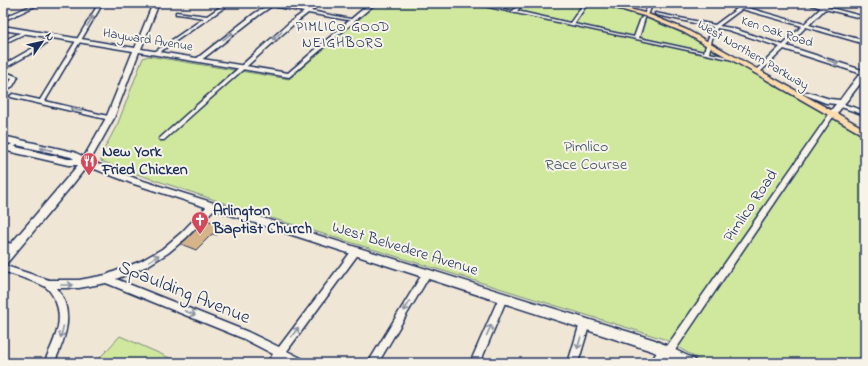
<svg xmlns="http://www.w3.org/2000/svg" width="868" height="366" font-family="'Indie Flower',sans-serif">
<rect width="100%" height="100%" fill="#f0e6d5"/>
<filter id="ink" filterUnits="userSpaceOnUse"><feTurbulence type="fractalNoise" baseFrequency=".025" numOctaves="2"/><feDisplacementMap in="SourceGraphic" scale="8" xChannelSelector="R" yChannelSelector="G"/><feConvolveMatrix kernelMatrix="1 2 1 2 8 2 1 2 1" color-interpolation-filters="sRGB"/></filter>
<g filter="url(#ink)">
<g fill="#d0e89e" stroke="#768c7e">
<polygon points="376,3 590,3 632,13 663,24 688,36 865,137 865,363 705,363 664,339 236,207 119,168 101,161 101,155 118,123 143,58 148,56 289,79"/>
<polygon points="120,336 181,363 95,363"/>
</g>
<polygon fill="#d6b489" stroke="#1b2f5e" points="206,220 226,226 217,235 212,234 196,250 181,244"/>
<g fill="none" stroke-linecap="round" stroke-linejoin="round">
<g stroke="#1b2f5e" stroke-width="3">
<g id="street">
<polygon points="37,3 42,3 3,21 3,18"/>
<polygon points="99,3 103,3 45,101 112,117 113,118 112,119 110,120 11,97 10,96 13,94 40,100"/>
<polygon points="155,3 167,3 156,5 154,4"/>
<polygon points="226,3 231,3 157,54 153,53 204,18 178,14 176,14 176,12 207,16"/>
<polygon points="261,3 276,3 275,4 307,10 316,3 321,3 311,11 355,20 353,21 308,13 294,24 164,140 160,140 159,139 160,138 290,22 304,12 272,6 259,15 200,61 196,61 196,59 255,13 268,5"/>
<path d="M470 3H478L513 11 520 3H524L517 11 570 23 584 3H588L574 24 634 37 641 18 643 17 645 18 639 38 704 52 708 39 713 27 657 15 655 14V13L715 25 738 8 719 3C727 3 736 6 745 5V7L804 24 821 8 806 3H813L824 6 827 3H831L827 7 865 17V19L825 9 809 25 865 41V44L806 27 787 46 865 71V75L784 49 759 73H755V71L780 47 728 30 717 28 712 39 709 53 738 59V61ZM742 9 802 26 783 45 731 28 719 26Z"/>
<polygon points="649,3 653,3 648,15 644,16 644,15"/>
<polygon points="24,31 28,32 3,44 3,41"/>
<polygon points="51,35 55,36 37,50 3,69 3,65 33,48"/>
<polygon points="3,71 18,77 13,86 3,92 3,88 9,84 12,78 3,75"/>
<polygon points="840,103 865,111 865,115 838,106 838,104"/>
<polygon points="832,112 835,114 672,355 669,357 666,355 661,363 650,363 661,346 664,344 667,346 830,113"/>
<polygon points="18,140 21,142 20,143 3,155 3,150"/>
<path d="M212 203 215 204 216 206 215 208 186 238 168 253 147 266 116 279 248 332 279 347 353 249 356 248 359 249 360 251 359 253 287 351 305 360 307 363H292L282 358 278 363H267L273 354 242 338 106 283 79 288H57C75 312 66 338 54 363H44C53 342 66 321 54 298 52 294 48 288 44 286 32 280 16 276 3 271V265L49 280H79L106 275 141 261 162 249 181 233 209 204Z"/>
<polygon points="3,241 17,246 18,248 17,250 14,251 3,247"/>
<polygon points="427,270 430,271 431,273 430,275 378,363 368,363 424,271"/>
<polygon points="503,294 506,295 507,298 480,363 470,363 500,295"/>
<polygon points="585,319 588,320 590,323 578,363 568,363 580,323 582,320"/>
</g>
</g>
<g stroke="#1b2f5e" stroke-width="3">
<g id="secondary">
<polygon points="153,3 159,3 141,49 288,73 370,3 376,3 289,77 139,52 114,118 90,161 137,179 655,340 694,359 696,363 677,363 652,351 131,183 87,166 73,184 7,263 3,264 3,253 78,165 68,165 3,150 3,144 68,159 74,159 71,157 3,142 3,136 74,152 84,157 106,118 133,51 3,30 3,26 135,48"/>
<path d="M865 69 863 80 835 116H832L828 114 836 104 826 103 803 94 807 92 830 99 840 100C845 93 861 71 865 69Z"/>
</g>
</g>
<g stroke="#1b2f5e" stroke-width="3">
<polygon id="primary" points="598,3 608,3 648,14 687,30 865,129 865,136 683,32 644,16"/>
</g>
<use href="#street" fill="#f7f3e8" fill-rule="evenodd"/>
<use href="#secondary" fill="#f7f3e8" fill-rule="evenodd"/>
<use href="#primary" fill="#fddcac" fill-rule="evenodd"/>
</g>
<defs><path id="oneway-shaft" d="M-6 0H5M1.5-3L5.5 0L1.5 3" fill="none" stroke-width="1.6" stroke-linecap="round" stroke-linejoin="round"/></defs>
<g stroke="#8991a3">
<use href="#oneway-shaft" transform="translate(90 21) rotate(-59)"/>
<use href="#oneway-shaft" transform="translate(228 36) rotate(-38)"/>
<use href="#oneway-shaft" transform="translate(277 36) rotate(139)"/>
<use href="#oneway-shaft" transform="translate(833 62) rotate(18)"/>
<use href="#oneway-shaft" transform="translate(76 110) rotate(-167)"/>
<use href="#oneway-shaft" transform="translate(46 149) rotate(-167)"/>
<use href="#oneway-shaft" transform="translate(154 258) rotate(-31)"/>
<use href="#oneway-shaft" transform="translate(67 285)"/>
<use href="#oneway-shaft" transform="translate(407 306) rotate(121)"/>
<use href="#oneway-shaft" transform="translate(190 313) rotate(22)"/>
<use href="#oneway-shaft" transform="translate(489 330) rotate(-66)"/>
<use href="#oneway-shaft" transform="translate(62 332) rotate(103)"/>
<use href="#oneway-shaft" transform="translate(295 332) rotate(-53)"/>
<use href="#oneway-shaft" transform="translate(579 343) rotate(106)"/>
</g>
</g>
<defs>
<g id="restaurant-pin" transform="scale(0.9)"><path d="M0 17L-7.5 6A9.5 9.5 0 1 1 7.5 6Z" fill="#d1495b" stroke="#f7f3e8"/><path d="M-5-6h1v4h1v-4h1v4h1v-4h1v5L-1.5 .5V6h-2V.5L-5-1ZM5-6V6H3V1.5H1.5Q1.5-4 5-6Z" fill="#fff"/></g>
<g id="church-pin" transform="scale(0.9)"><path d="M0 17L-7.5 6A9.5 9.5 0 1 1 7.5 6Z" fill="#d1495b" stroke="#f7f3e8"/><path d="M-1.2-6h2.4v3.5h3.3v2.4h-3.3V6h-2.4V-.1h-3.3v-2.4h3.3Z" fill="#fff"/></g>
</defs>
<g fill-rule="evenodd">
<use href="#restaurant-pin" x="89" y="161"/>
<use href="#church-pin" x="200" y="220"/>
</g>
<g text-anchor="middle" dominant-baseline="central" stroke-width="4" stroke-linejoin="round" paint-order="stroke">
<g font-size="13" fill="#1b2f5e" stroke="#f7f3e8">
<text transform="translate(777 32) rotate(18)">Ken Oak Road</text>
<text transform="translate(148 40) rotate(9)">Hayward Avenue</text>
<text transform="translate(753 55) rotate(30)">West Northern Parkway</text>
</g>
<g font-size="14" letter-spacing="1" fill="#1b2f5e" stroke="#f7f3e8">
<text x="343" y="27">PIMLICO GOOD<tspan x="343" dy="16">NEIGHBORS</tspan></text>
</g>
<g font-size="16" fill="#3f546b" stroke="#f7f3e8">
<text x="586" y="147">Pimlico<tspan x="586" dy="18">Race Course</tspan></text>
</g>
<g font-size="16" font-weight="bold" fill="#1b2f5e" stroke="#f7f3e8" text-anchor="start">
<text x="102" y="152">New York<tspan x="102" dy="18">Fried Chicken</tspan></text>
<text x="213" y="211">Arlington<tspan x="213" dy="18">Baptist Church</tspan></text>
</g>
<g font-size="16" fill="#1b2f5e" stroke="#f7f3e8">
<text transform="translate(751 206) rotate(-56)">Pimlico Road</text>
<text transform="translate(405 249) rotate(17)">West Belvedere Avenue</text>
</g>
<g font-size="19" fill="#1b2f5e" stroke="#f7f3e8">
<text transform="translate(184 293) rotate(22)">Spaulding Avenue</text>
</g>
</g>
<rect width="868" height="366" fill="none" stroke="#f7f3e8" stroke-width="16"/>
<rect x="8" y="8" width="852" height="350" fill="none" stroke="#1b2f5e" stroke-width="1.5" filter="url(#ink)"/>
<g transform="translate(42 42) rotate(56)" stroke="#f7f3e8" stroke-width="3" paint-order="stroke">
<path d="M0-3L7 15L0 10L-7 15Z" fill="#1b2f5e"/>
<text y="-6" font-size="11" font-weight="bold" text-anchor="middle" fill="#1b2f5e">N</text>
</g>
</svg>
